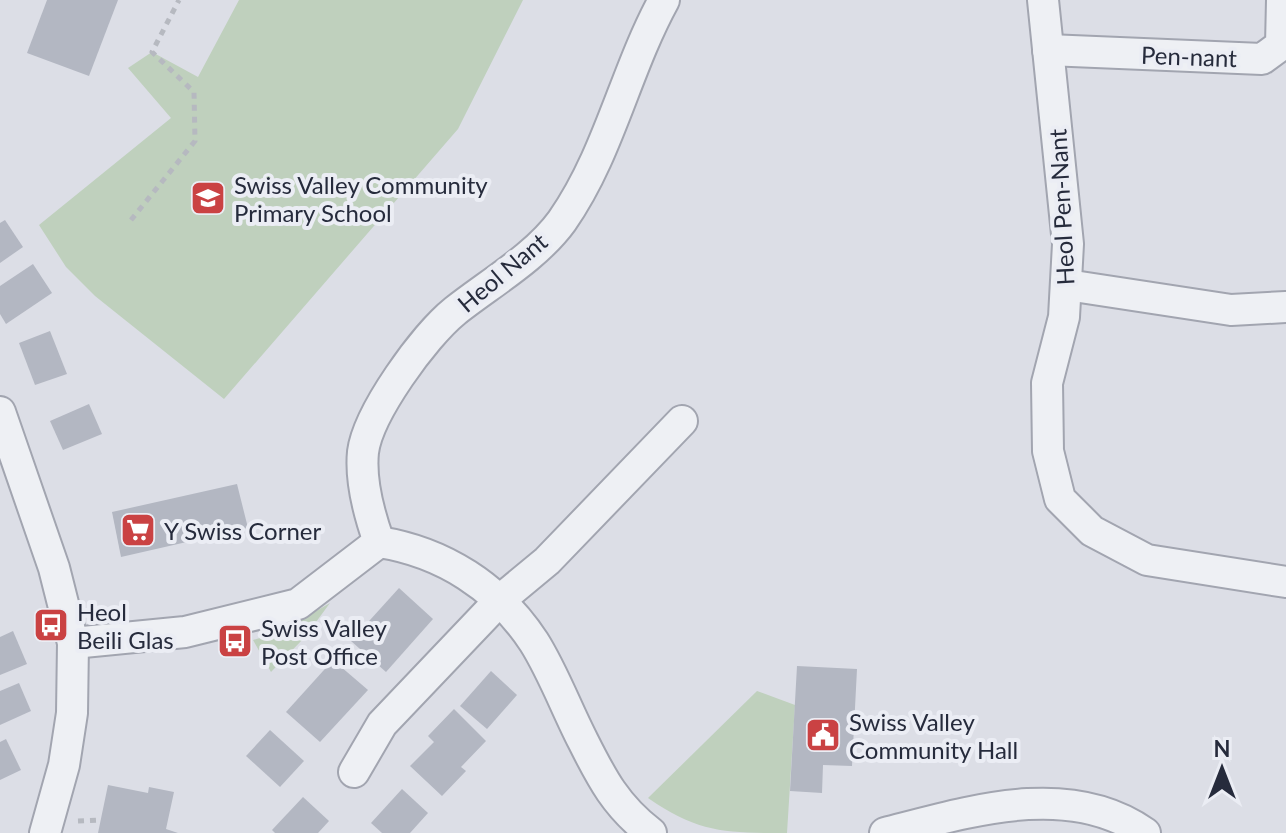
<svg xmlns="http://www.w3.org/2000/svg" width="1286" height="833" font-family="Lato,sans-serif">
<rect width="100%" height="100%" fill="#dcdee6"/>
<g fill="#bfd0bd">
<polygon points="239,0 523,0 458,129 224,399 95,296 66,267 39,225 171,118 128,68 152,52 198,77"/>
<polygon points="330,603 305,637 271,672 253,640 280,632"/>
<path d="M757 691 795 705 787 833C725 833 699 833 648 798Z"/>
</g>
<g fill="#b3b7c2">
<polygon points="47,0 118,0 89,76 27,53"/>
<polygon points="5,220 23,247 0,263 0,223"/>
<polygon points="33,264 52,293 6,324 0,314 0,286"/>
<polygon points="50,331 67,374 35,385 19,343"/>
<polygon points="89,404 102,434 63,450 50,421"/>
<polygon points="237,484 248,528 121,557 112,512"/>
<polygon points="399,588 433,619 386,672 351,641"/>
<polygon points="13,631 27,664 0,675 0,637"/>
<polygon points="333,660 368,690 320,742 286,712"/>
<polygon points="797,666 857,669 852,766 823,765 822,793 790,791"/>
<polygon points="491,671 517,695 487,729 460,706"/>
<polygon points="19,683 31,711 0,725 0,691"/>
<polygon points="454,709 486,741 461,767 466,771 442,796 410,766 434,742 428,736"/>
<polygon points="270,730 304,761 280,787 246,756"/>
<polygon points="6,739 21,770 0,780 0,742"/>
<polygon points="108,785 148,793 149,787 174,792 166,829 178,833 98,833"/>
<polygon points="402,789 428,813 410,833 382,833 371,823"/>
<polygon points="303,797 329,821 318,833 275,833 272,830"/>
</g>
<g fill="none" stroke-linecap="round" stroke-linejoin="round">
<g stroke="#a2a5b0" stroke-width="34">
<g id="street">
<polyline points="1043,0 1068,244 1064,317 1047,383 1048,451 1060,499 1092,531 1147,560 1286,582"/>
<polyline points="1048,50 1262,59 1281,45 1282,0"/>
<polyline points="1067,285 1231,310 1286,307"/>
<polyline points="0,412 54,568 73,643 72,713 64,765 45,833"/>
<path d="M379 542C369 514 360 482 363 452 368 413 424 336 455 311 489 284 536 257 562 221 609 154 625 71 664 0"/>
<path d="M73 643 185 632 298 604 379 542C443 552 498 587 534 642 553 672 566 708 583 741 602 779 616 806 651 833"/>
<polyline points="354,772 382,724 500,600 547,561 682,421"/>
<path d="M885 833C967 812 1069 779 1145 833"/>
</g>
</g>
<g stroke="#b6b9c0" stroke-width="5" stroke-dasharray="6 6" stroke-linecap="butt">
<polyline points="131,220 195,141 194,92 152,52 179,0"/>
<polyline points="78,821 101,820"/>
</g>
<use href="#street" stroke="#eef0f4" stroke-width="30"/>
</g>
<defs>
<g id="school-square" transform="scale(1.8)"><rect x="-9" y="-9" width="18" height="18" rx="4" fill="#ca4243" stroke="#ebedf4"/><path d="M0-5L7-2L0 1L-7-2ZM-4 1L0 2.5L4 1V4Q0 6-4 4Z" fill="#fff"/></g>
<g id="supermarket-square" transform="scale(1.8)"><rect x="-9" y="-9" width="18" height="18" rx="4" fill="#ca4243" stroke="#ebedf4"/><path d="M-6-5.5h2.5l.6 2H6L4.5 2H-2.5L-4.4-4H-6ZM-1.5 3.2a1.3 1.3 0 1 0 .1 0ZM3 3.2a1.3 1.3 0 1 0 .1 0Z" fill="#fff"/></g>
<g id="bus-square" transform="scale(1.8)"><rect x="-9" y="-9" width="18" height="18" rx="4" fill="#ca4243" stroke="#ebedf4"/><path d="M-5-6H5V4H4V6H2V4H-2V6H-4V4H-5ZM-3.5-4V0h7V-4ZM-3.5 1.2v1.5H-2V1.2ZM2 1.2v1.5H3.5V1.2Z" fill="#fff"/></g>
<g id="civic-square" transform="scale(1.8)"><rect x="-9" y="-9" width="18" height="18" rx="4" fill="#ca4243" stroke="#ebedf4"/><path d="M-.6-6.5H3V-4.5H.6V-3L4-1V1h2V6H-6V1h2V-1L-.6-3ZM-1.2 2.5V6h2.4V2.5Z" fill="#fff"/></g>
</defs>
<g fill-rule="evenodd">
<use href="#school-square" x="208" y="198"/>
<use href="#supermarket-square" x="138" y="530"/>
<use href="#bus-square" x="51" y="625"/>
<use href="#bus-square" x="235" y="641"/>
<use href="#civic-square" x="823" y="735"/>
</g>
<g text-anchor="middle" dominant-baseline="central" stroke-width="8" stroke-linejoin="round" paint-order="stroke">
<g font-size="24" fill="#262b3c" stroke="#ebedf4">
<text transform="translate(1189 56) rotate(2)">Pen-nant</text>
<text transform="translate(1061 207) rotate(-93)">Heol Pen-Nant</text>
<text transform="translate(502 272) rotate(-40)">Heol Nant</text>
</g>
<g font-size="24" fill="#262b3c" stroke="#ebedf4" text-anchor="start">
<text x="234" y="184">Swiss Valley Community<tspan x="234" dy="28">Primary School</tspan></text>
<text x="164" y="530">Y Swiss Corner</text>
<text x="77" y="611">Heol<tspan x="77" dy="28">Beili Glas</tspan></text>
<text x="261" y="627">Swiss Valley<tspan x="261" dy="28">Post Office</tspan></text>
<text x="849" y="721">Swiss Valley<tspan x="849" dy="28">Community Hall</tspan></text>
</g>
</g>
<g transform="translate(1222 769)" stroke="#ebedf4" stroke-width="6" paint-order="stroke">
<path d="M0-6L14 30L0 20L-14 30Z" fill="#262b3c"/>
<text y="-12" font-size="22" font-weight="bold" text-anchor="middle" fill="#262b3c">N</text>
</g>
</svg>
